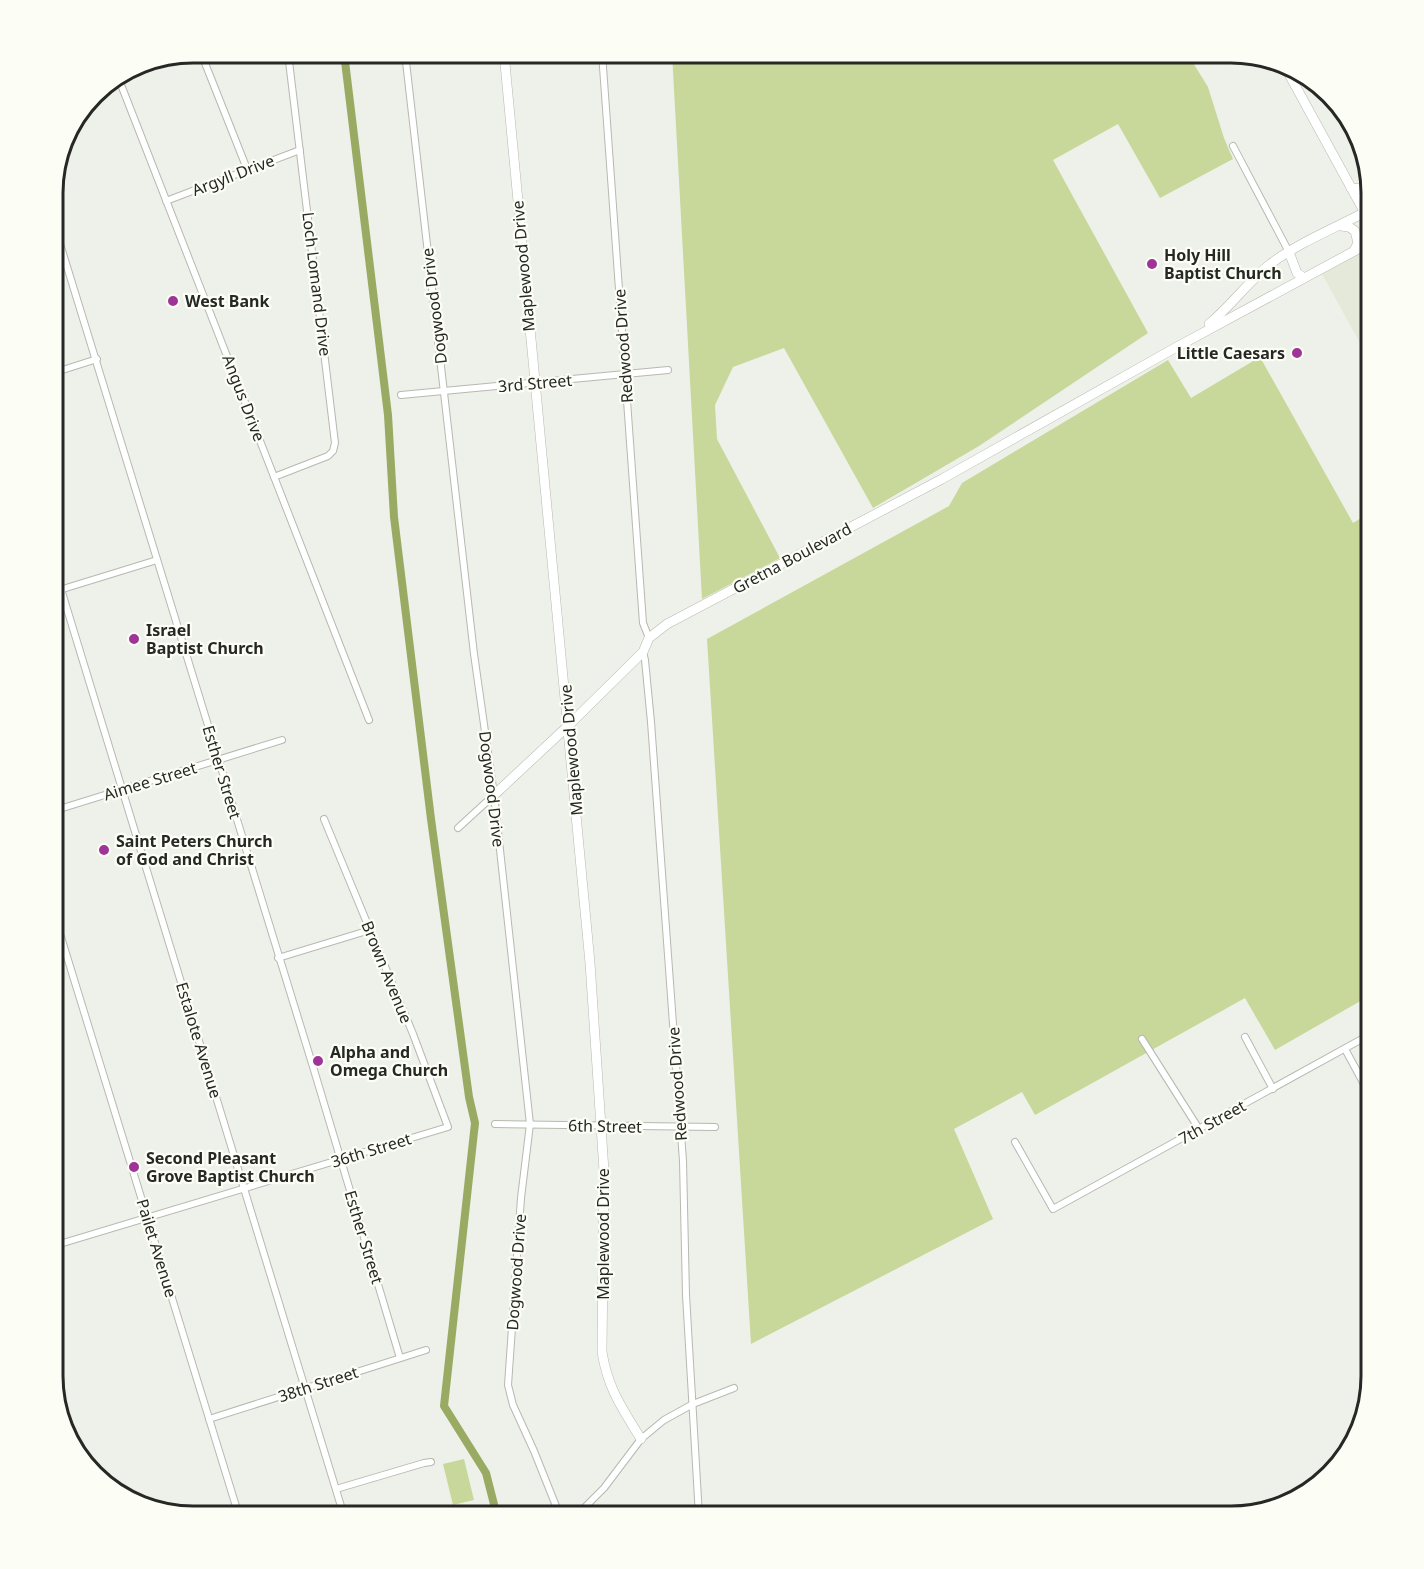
<svg xmlns="http://www.w3.org/2000/svg" width="1424" height="1569" font-family="'Noto Sans',sans-serif">
<rect width="100%" height="100%" fill="#eef1e9"/>
<polygon fill="#e4e9d9" points="1371,247 1371,363 1322,274"/>
<g fill="#c7d89a">
<polygon points="672,53 1187,53 1208,87 1224,138 1233,159 1160,198 1118,124 1053,160 1148,333 979,446 873,508 784,348 733,367 715,405 717,439 780,558 702,599"/>
<polygon points="1260,357 1353,523 1371,512 1371,995 1275,1050 1245,998 1035,1115 1022,1092 954,1129 993,1219 751,1344 707,639 949,506 962,483 1168,360 1191,398"/>
<polygon points="464,1459 474,1500 453,1505 443,1464"/>
</g>
<g fill="none" stroke-linecap="round" stroke-linejoin="round">
<polyline stroke="#99ab63" stroke-width="8" points="344,53 388,415 394,517 431,819 469,1097 475,1123 444,1406 486,1473 497,1516"/>
<g stroke="#b7b9b1" stroke-width="8">
<g id="street">
<polyline points="201,53 247,169"/>
<polyline points="405,53 474,654 494,795 530,1124 521,1198 508,1385 513,1405 534,1451 560,1516"/>
<polyline points="602,53 643,623 649,638"/>
<polyline points="118,77 369,720"/>
<polyline points="1233,146 1289,252"/>
<polyline points="166,201 300,150"/>
<polyline points="53,221 314,1070 400,1358"/>
<polyline points="53,373 97,359"/>
<polyline points="401,395 668,370"/>
<polyline points="274,477 328,456 333,451 335,443 288,53"/>
<polyline points="53,563 344,1516"/>
<polyline points="53,592 157,560"/>
<polyline points="643,652 645,660 651,722 683,1161 686,1295 699,1516"/>
<polyline points="53,811 282,740"/>
<polyline points="458,828 494,795"/>
<polyline points="53,911 239,1516"/>
<polyline points="278,958 370,930"/>
<polyline points="1245,1037 1273,1089"/>
<polyline points="1142,1039 1199,1129"/>
<polyline points="1345,1049 1371,1097"/>
<polyline points="495,1124 715,1127"/>
<polyline points="1015,1142 1053,1209 1371,1034"/>
<polyline points="53,1246 448,1127 413,1034 324,819"/>
<polyline points="209,1419 426,1350"/>
<polyline points="336,1489 424,1463 431,1462"/>
<polyline points="576,1516 604,1488 641,1439 664,1420 693,1404 734,1388"/>
</g>
</g>
<g stroke="#b7b9b1" stroke-width="10">
<g id="secondary">
<path d="M504 53 590 963 604 1171 602 1352C608 1389 622 1408 641 1439"/>
<polyline points="1284,65 1371,224"/>
<polyline points="1322,90 1331,102 1338,104"/>
<polyline points="1338,104 1346,119"/>
<polyline points="1351,188 1363,189 1370,187"/>
<polyline points="1341,226 1349,227 1355,231 1358,243 1354,251"/>
<polyline points="1289,252 1297,273 1304,278"/>
<path d="M1209 324C1231 306 1247 283 1269 265 1297 243 1340 226 1371 209"/>
<polyline points="494,795 569,725 643,652 649,638 667,624 942,479 1173,349 1371,242"/>
</g>
</g>
<use href="#street" stroke="#fff" stroke-width="6"/>
<use href="#secondary" stroke="#fff" stroke-width="9"/>
</g>
<g fill="#9e3497" stroke="#fcfef6" stroke-width="2">
<circle cx="1152" cy="264" r="6"/>
<circle cx="173" cy="301" r="6"/>
<circle cx="1297" cy="353" r="6"/>
<circle cx="134" cy="639" r="6"/>
<circle cx="104" cy="850" r="6"/>
<circle cx="318" cy="1061" r="6"/>
<circle cx="134" cy="1167" r="6"/>
</g>
<g text-anchor="middle" dominant-baseline="central" stroke-width="4.5" stroke-linejoin="round" paint-order="stroke">
<g font-size="16" fill="#272825" stroke="#fcfef6">
<text transform="translate(233 175) rotate(-21)">Argyll Drive</text>
<text transform="translate(523 266) rotate(-95)">Maplewood Drive</text>
<text transform="translate(317 284) rotate(83)">Loch Lomand Drive</text>
<text transform="translate(434 306) rotate(-97)">Dogwood Drive</text>
<text transform="translate(623 346) rotate(-94)">Redwood Drive</text>
<text transform="translate(535 383) rotate(-5)">3rd Street</text>
<text transform="translate(244 398) rotate(69)">Angus Drive</text>
<text transform="translate(792 558) rotate(-28)">Gretna Boulevard</text>
<text transform="translate(571 750) rotate(-95)">Maplewood Drive</text>
<text transform="translate(222 772) rotate(73)">Esther Street</text>
<text transform="translate(150 781) rotate(-17)">Aimee Street</text>
<text transform="translate(492 789) rotate(83)">Dogwood Drive</text>
<text transform="translate(387 972) rotate(68)">Brown Avenue</text>
<text transform="translate(199 1040) rotate(73)">Estalote Avenue</text>
<text transform="translate(677 1084) rotate(-94)">Redwood Drive</text>
<text transform="translate(1212 1122) rotate(-29)">7th Street</text>
<text transform="translate(605 1126) rotate(1)">6th Street</text>
<text transform="translate(371 1150) rotate(-17)">36th Street</text>
<text transform="translate(603 1234) rotate(-90)">Maplewood Drive</text>
<text transform="translate(364 1237) rotate(73)">Esther Street</text>
<text transform="translate(157 1248) rotate(73)">Pailet Avenue</text>
<text transform="translate(516 1272) rotate(-86)">Dogwood Drive</text>
<text transform="translate(318 1384) rotate(-18)">38th Street</text>
</g>
<g font-size="16" font-weight="bold" fill="#272825" stroke="#fcfef6" text-anchor="start">
<text x="1164" y="255">Holy Hill<tspan x="1164" dy="18">Baptist Church</tspan></text>
<text x="185" y="301">West Bank</text>
<text x="1285" y="353" text-anchor="end">Little Caesars</text>
<text x="146" y="630">Israel<tspan x="146" dy="18">Baptist Church</tspan></text>
<text x="116" y="841">Saint Peters Church<tspan x="116" dy="18">of God and Christ</tspan></text>
<text x="330" y="1052">Alpha and<tspan x="330" dy="18">Omega Church</tspan></text>
<text x="146" y="1158">Second Pleasant<tspan x="146" dy="18">Grove Baptist Church</tspan></text>
</g>
</g>
<path d="M0 0H1424V1569H0ZM193 63H1231A130 130 0 0 1 1361 193V1376A130 130 0 0 1 1231 1506H193A130 130 0 0 1 63 1376V193A130 130 0 0 1 193 63Z" fill="#fcfef6" fill-rule="evenodd"/>
<path fill="none" stroke="#272825" stroke-width="3" d="M193 63H1231A130 130 0 0 1 1361 193V1376A130 130 0 0 1 1231 1506H193A130 130 0 0 1 63 1376V193A130 130 0 0 1 193 63Z"/>
</svg>
